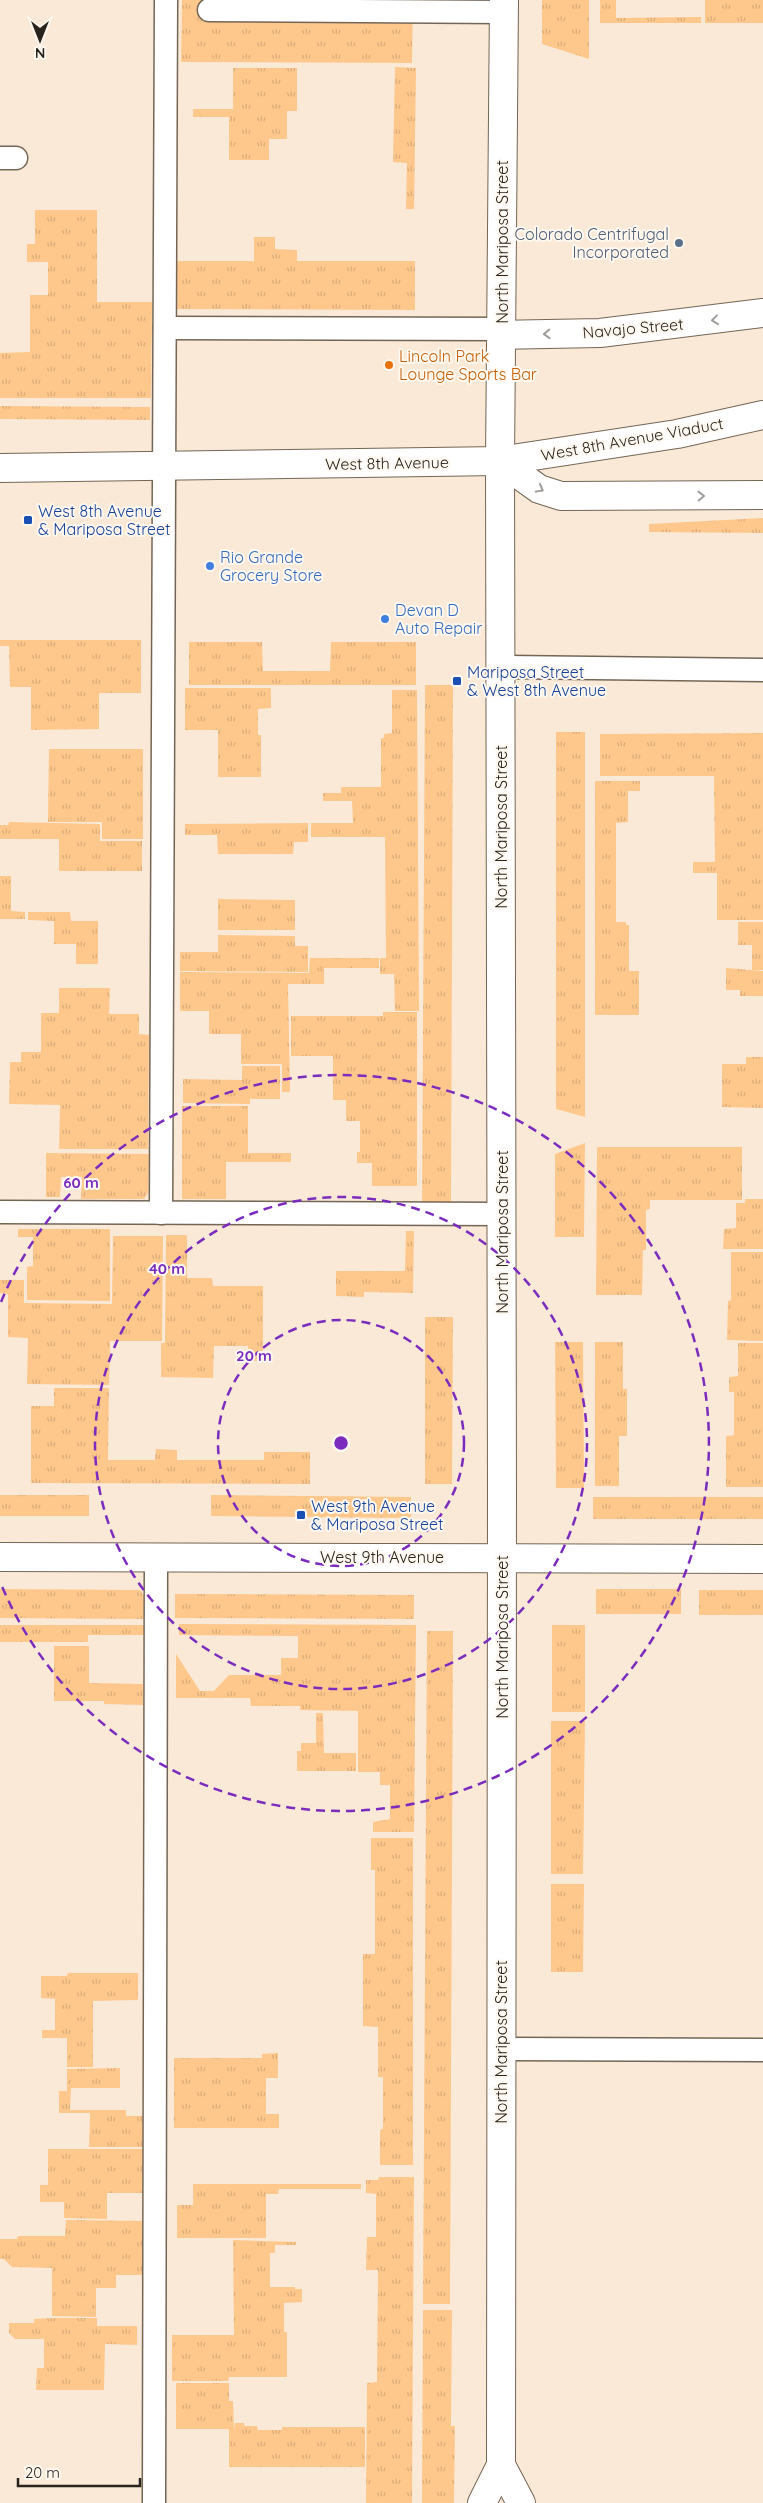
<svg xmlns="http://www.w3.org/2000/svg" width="763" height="2503" font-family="Quicksand,sans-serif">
<defs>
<pattern id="grass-tufts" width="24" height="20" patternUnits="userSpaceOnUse" patternTransform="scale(1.25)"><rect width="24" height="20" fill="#fec88d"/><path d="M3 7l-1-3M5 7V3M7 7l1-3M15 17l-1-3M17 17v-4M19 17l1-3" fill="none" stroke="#daac79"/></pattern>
</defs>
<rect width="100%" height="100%" fill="#f9e9d6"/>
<g fill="url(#grass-tufts)">
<polygon points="182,0 413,0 412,63 181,62"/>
<polygon points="542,0 589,0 589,59 542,44"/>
<polygon points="600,0 616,0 616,18 701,17 701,23 600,23"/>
<rect x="705" y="0" width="58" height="23"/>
<polygon points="395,67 416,68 414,209 406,209 407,163 393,162"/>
<polygon points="233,68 297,68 297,111 287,111 287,139 269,139 269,160 229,160 229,117 193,117 193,109 233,109"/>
<polygon points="35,210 97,210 97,302 152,302 151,398 0,398 0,353 30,352 30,295 48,295 48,262 27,262 27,244 35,244"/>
<polygon points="254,237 275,237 275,249 297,250 297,261 415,261 415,310 174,309 174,261 254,261"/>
<polygon points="0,406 150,407 150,420 0,419"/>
<polygon points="763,518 763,533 649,532 649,524"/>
<polygon points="0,640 141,640 141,693 99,693 99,729 31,730 31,687 10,687 9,646 0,646"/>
<polygon points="189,642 262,642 263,671 330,671 331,642 416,642 416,685 189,685"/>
<polygon points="425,685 453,685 451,1206 422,1206"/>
<polygon points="185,688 271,688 271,708 258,709 258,735 261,735 261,777 218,777 218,730 185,730"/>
<polygon points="392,690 417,690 419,1011 395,1011 394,974 380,974 380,958 386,958 385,837 311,837 311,823 353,823 352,801 323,801 323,793 341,793 341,787 381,787 381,738 384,738 384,734 392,733"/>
<polygon points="556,732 585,732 585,1117 556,1109"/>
<polygon points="763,733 763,920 717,920 717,873 693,873 693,862 715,862 714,776 600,776 600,734"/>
<polygon points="49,749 143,749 143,839 102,839 102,822 48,822"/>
<polygon points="595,781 640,781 640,791 628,791 628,822 616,823 616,922 626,922 626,925 629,925 629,971 639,971 639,1015 595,1015"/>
<polygon points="9,822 100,824 100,841 142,841 142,871 59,871 59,839 0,839 0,825 8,825"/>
<polygon points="308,823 308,842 294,842 293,854 218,854 217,835 185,835 185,824"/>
<polygon points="0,876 11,876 11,911 25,912 25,919 0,919"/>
<polygon points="218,899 295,900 295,930 218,930"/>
<polygon points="28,912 70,912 71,921 98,921 98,964 76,964 76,944 54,944 54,921 28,920"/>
<polygon points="738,922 763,922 763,970 752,970 752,945 738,945"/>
<polygon points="218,935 295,936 295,946 308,946 308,972 180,971 180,952 218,952"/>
<polygon points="310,958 379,958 379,968 324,968 324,984 288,984 290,1092 282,1092 282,1064 241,1064 241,1034 209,1034 209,1011 180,1011 180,972 309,973"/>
<polygon points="726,968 763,971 763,996 740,996 740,990 726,990"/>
<polygon points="59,988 110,988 109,1014 139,1014 139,1034 149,1035 148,1149 59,1149 60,1105 9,1104 10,1062 21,1062 21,1052 41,1052 41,1013 59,1013"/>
<polygon points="383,1012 417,1012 417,1186 372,1186 372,1163 357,1163 357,1152 360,1152 360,1121 346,1121 346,1100 333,1100 333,1056 291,1056 291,1016 383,1016"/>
<polygon points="746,1057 763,1057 763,1108 722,1107 722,1064 746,1064"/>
<polygon points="242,1066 280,1066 280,1099 250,1099 250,1104 183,1103 183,1079 242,1080"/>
<polygon points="182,1106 248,1106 248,1153 291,1153 291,1162 226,1162 226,1199 182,1199"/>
<polygon points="585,1143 584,1237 555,1237 555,1154"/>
<polygon points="597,1147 742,1147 742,1200 650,1200 650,1209 646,1210 646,1250 643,1250 642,1295 596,1295"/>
<polygon points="46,1153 149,1154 148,1193 144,1199 81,1199 82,1177 61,1177 60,1197 46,1197"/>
<polygon points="745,1199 763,1199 763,1249 723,1249 724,1229 736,1228 736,1203 745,1203"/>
<polygon points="18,1229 110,1229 110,1301 27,1300 27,1267 33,1266 33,1237 18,1237"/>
<polygon points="406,1231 414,1231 413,1293 364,1292 364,1297 336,1296 336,1271 405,1271"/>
<polygon points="166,1235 187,1235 187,1278 212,1278 213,1286 263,1286 263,1361 249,1361 248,1346 214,1346 213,1378 161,1377 161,1343 165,1343"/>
<polygon points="113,1236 163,1236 162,1341 110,1341 109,1385 27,1384 28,1338 8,1337 8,1294 0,1293 0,1280 24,1280 24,1303 112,1304"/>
<polygon points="731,1252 763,1252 763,1341 727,1340 728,1301 731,1300"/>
<polygon points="425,1317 453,1317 452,1484 425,1484"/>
<polygon points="555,1342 583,1342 584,1488 556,1488"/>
<polygon points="595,1342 623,1342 623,1389 627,1389 627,1436 619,1436 619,1486 595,1486"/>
<polygon points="738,1343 763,1343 763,1487 726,1487 726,1436 734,1435 734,1392 729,1392 729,1377 738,1376"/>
<polygon points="54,1388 109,1388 108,1460 155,1460 156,1449 177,1450 177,1460 264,1460 264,1452 310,1452 310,1484 31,1483 31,1406 54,1406"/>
<rect x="0" y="1495" width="89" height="21"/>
<polygon points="211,1495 411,1497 411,1518 211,1516"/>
<rect x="593" y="1497" width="170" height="22"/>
<polygon points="0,1589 140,1590 144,1596 144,1619 0,1618"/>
<rect x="596" y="1589" width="85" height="25"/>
<rect x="699" y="1590" width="64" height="25"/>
<polygon points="175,1594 414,1595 414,1619 175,1618"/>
<polygon points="179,1624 416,1625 414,1832 373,1832 373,1822 390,1819 390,1785 380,1785 380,1772 358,1772 358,1711 300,1710 300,1706 251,1706 250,1698 176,1698 176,1654 200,1691 214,1691 229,1675 281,1675 281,1658 298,1658 298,1636 179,1635"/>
<polygon points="0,1625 148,1625 148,1635 88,1635 88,1642 0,1642"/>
<rect x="552" y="1625" width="33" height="87"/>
<polygon points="427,1631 453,1631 450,2304 423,2304"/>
<polygon points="54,1646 89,1646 89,1683 143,1684 143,1705 104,1704 104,1701 54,1701"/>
<polygon points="316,1713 323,1713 324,1753 356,1753 356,1771 297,1771 297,1751 301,1751 301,1743 316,1743"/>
<polygon points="551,1721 585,1721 583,1874 551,1874"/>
<polygon points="371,1838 413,1838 413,2165 380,2165 380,2130 383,2129 383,2077 378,2077 378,2027 363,2026 363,1954 375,1954 375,1870 371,1870"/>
<polygon points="551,1884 584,1884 583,1972 551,1972"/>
<polygon points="68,1973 138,1973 138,2000 93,2001 93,2067 67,2067 67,2038 42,2038 42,2030 55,2030 55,1999 41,1998 41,1976 67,1976"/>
<polygon points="278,2053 278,2078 266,2078 266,2114 279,2114 279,2128 174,2128 174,2058 262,2058 262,2054"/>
<polygon points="120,2068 120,2088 71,2088 70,2110 126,2110 126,2116 144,2116 144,2147 89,2147 90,2113 59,2113 59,2091 67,2091 67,2069"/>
<polygon points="48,2149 144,2149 144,2193 107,2193 107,2219 64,2218 64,2202 40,2202 40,2185 48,2185"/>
<polygon points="379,2177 414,2177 412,2503 366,2503 367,2383 377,2382 378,2270 366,2270 367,2237 376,2237 376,2194 366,2193 366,2180 378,2180"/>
<polygon points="193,2184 361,2184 361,2189 279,2189 278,2194 266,2194 266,2238 177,2238 177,2205 193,2205"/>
<polygon points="66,2220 144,2221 143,2275 116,2275 116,2288 96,2288 96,2317 52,2316 52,2268 12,2267 4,2259 0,2259 0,2239 17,2239 18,2236 65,2236"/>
<polygon points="233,2240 296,2242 296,2245 275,2245 275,2253 270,2253 270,2287 295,2287 295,2289 302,2289 302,2302 284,2303 284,2332 287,2332 287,2377 229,2377 228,2381 172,2381 172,2335 234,2335"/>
<polygon points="423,2310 452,2310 451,2426 455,2426 454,2503 422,2503"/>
<polygon points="53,2318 97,2318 97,2326 137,2326 137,2345 105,2344 104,2390 36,2390 37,2368 44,2368 44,2339 15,2339 9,2333 9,2323 34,2323 34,2319"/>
<polygon points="176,2383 229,2383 229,2401 233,2401 234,2430 235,2423 244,2423 244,2426 257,2426 258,2430 282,2430 282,2427 365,2427 365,2467 229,2467 229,2429 176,2429"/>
</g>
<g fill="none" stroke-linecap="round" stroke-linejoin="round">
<g stroke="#746656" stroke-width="25">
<g id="lane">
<polyline points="209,10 503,12"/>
<polyline points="0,158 16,158"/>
<polyline points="165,328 501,329"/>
<polyline points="501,667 763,670"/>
<polyline points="0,1212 502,1214"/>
<polyline points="161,1213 166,0"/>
<polyline points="501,2049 763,2050"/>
<polyline points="154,2503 156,1557"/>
</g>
</g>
<g stroke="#746656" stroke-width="30">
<g id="street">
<polyline points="504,0 500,461 539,489 561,496 763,495"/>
<polyline points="501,335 600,333 763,313"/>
<polyline points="0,1557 763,1559"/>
</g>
</g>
<g stroke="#746656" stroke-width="30">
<g id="secondary">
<polyline points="0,468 500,461 677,434 763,415"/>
<polyline points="501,2465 521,2503"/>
<polyline points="482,2503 501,2465 502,1492 500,461"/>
</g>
</g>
<use href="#lane" stroke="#fff" stroke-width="22"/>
<use href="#street" stroke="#fff" stroke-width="28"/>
<use href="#secondary" stroke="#fff" stroke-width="28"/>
</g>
<defs><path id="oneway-chevron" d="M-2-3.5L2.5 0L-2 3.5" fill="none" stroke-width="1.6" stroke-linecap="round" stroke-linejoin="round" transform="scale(1.25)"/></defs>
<g stroke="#9f9c99">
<use href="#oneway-chevron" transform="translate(715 320) rotate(173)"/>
<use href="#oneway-chevron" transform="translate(547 334) rotate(178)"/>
<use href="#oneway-chevron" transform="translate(540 489) rotate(29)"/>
<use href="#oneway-chevron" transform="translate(701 496) rotate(-1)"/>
</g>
<g fill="none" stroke="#7b2cbf" stroke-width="2.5" stroke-dasharray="9 6">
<circle cx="341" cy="1443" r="123"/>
<circle cx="341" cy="1443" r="246"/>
<path d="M1 1302A368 368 0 1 1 1 1584"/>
</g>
<circle fill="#5c6f8a" stroke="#fef8f0" stroke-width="2" cx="679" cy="243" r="5"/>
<circle fill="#e8710a" stroke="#fef8f0" stroke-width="2" cx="389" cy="365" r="5"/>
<g fill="#1a4fb4" stroke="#fef8f0" stroke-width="2">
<rect x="23" y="515" width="10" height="10" rx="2.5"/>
<rect x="452" y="676" width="10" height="10" rx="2.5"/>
<rect x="296" y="1510" width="10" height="10" rx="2.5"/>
</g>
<g fill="#3f7fe0" stroke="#fef8f0" stroke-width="2">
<circle cx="210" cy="566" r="5"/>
<circle cx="385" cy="619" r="5"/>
</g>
<g text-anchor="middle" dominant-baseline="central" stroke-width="4" stroke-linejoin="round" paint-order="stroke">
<g font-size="16" fill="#4e5e75" stroke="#fef8f0" text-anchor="end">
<text x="669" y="234">Colorado Centrifugal<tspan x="669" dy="18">Incorporated</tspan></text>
</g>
<g font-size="16" fill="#29231d" stroke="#fef8f0">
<text transform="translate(502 242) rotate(-90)">North Mariposa Street</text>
<text transform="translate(633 328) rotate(-5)">Navajo Street</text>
<text transform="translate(632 439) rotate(-10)">West 8th Avenue Viaduct</text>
<text transform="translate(387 463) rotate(-1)">West 8th Avenue</text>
<text transform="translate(501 827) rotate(-90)">North Mariposa Street</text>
<text transform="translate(502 1232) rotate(-90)">North Mariposa Street</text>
<text x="382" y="1557">West 9th Avenue</text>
<text transform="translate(502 1637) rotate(-90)">North Mariposa Street</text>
<text transform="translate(501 2042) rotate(-90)">North Mariposa Street</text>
</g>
<g font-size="16" fill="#c56008" stroke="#fef8f0" text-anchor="start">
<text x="399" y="356">Lincoln Park<tspan x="399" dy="18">Lounge Sports Bar</tspan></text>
</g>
<g font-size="16" fill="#164399" stroke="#fef8f0" text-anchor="start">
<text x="38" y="511">West 8th Avenue<tspan x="38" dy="18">&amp; Mariposa Street</tspan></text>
<text x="467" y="672">Mariposa Street<tspan x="467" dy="18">&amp; West 8th Avenue</tspan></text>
<text x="311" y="1506">West 9th Avenue<tspan x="311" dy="18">&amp; Mariposa Street</tspan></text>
</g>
<g font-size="16" fill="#366cbe" stroke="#fef8f0" text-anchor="start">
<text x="220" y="557">Rio Grande<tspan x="220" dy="18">Grocery Store</tspan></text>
<text x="395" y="610">Devan D<tspan x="395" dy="18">Auto Repair</tspan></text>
</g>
</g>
<circle cx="341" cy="1443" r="8" fill="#7b2cbf" stroke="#fef8f0" stroke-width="2.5"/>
<g font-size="15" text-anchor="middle" font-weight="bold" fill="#7b2cbf" stroke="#fef8f0" stroke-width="4" stroke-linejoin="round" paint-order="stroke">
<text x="81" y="1188">60 m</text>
<text x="167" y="1274">40 m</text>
<text x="254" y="1361">20 m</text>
</g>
<g transform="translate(40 40) rotate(180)" stroke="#fef8f0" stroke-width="4" paint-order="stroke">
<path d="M0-4L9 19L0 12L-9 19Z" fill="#29231d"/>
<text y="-8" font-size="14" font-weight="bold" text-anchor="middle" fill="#29231d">N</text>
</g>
<path d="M18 2478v8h122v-8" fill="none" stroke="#29231d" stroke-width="2.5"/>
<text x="25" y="2478" font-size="15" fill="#29231d" stroke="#fef8f0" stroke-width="4" paint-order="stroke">20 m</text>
</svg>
